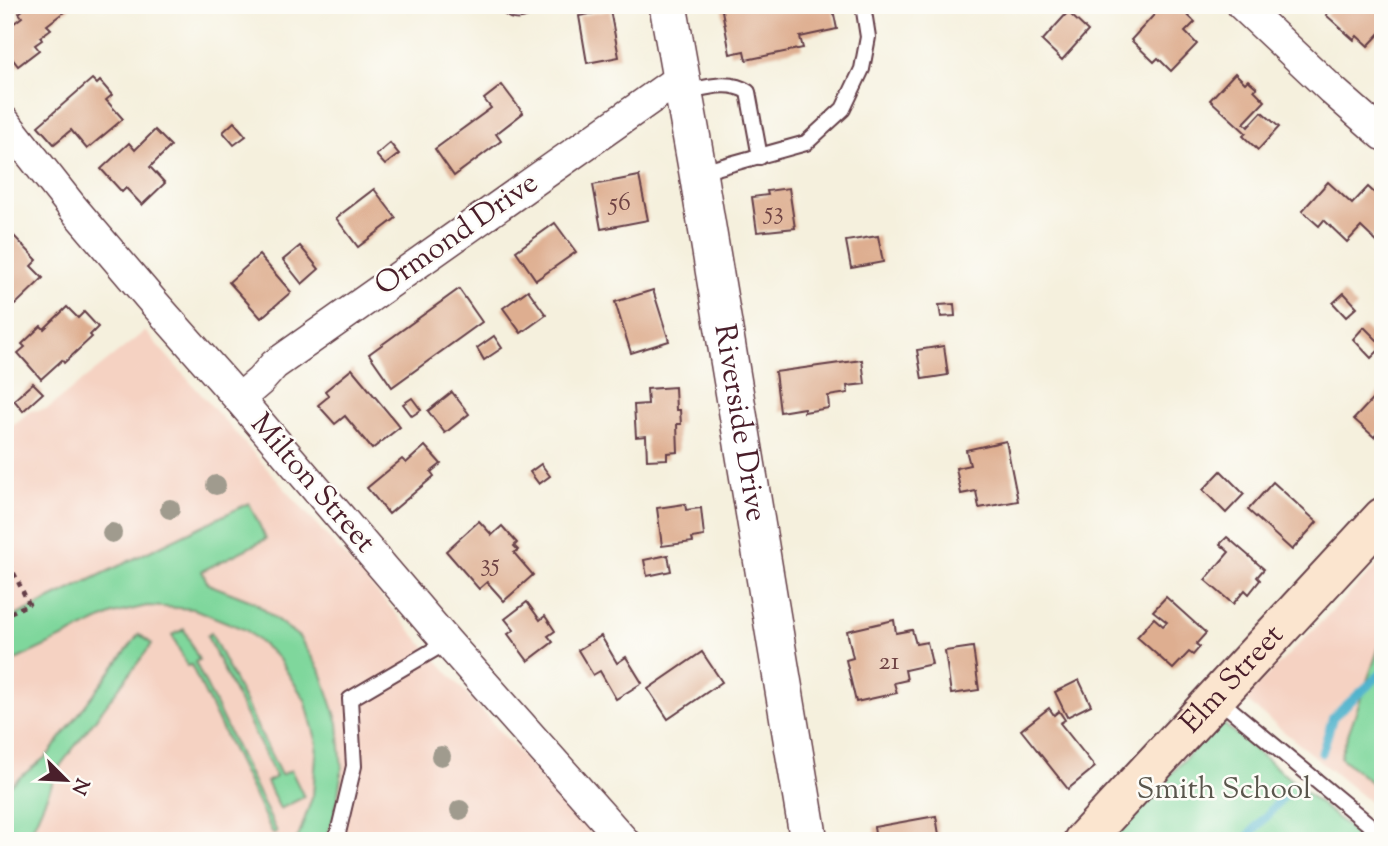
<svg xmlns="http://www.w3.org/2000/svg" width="1388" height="846" font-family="'Sorts Mill Goudy',serif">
<rect width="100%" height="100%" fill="#fdfcf7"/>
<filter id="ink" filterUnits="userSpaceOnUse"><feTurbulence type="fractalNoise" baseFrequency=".0143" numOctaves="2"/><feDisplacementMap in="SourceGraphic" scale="14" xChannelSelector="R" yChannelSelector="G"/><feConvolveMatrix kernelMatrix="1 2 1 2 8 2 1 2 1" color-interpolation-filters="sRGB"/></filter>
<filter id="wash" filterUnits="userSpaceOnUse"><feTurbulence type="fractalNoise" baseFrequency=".00686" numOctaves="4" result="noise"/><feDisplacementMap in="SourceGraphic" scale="28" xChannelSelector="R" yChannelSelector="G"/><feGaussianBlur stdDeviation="1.57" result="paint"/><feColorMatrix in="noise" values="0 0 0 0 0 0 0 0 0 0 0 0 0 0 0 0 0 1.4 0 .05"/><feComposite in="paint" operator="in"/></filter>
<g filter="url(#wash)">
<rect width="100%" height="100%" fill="#f5f0dd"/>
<g fill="#f5d2c2">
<polygon points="145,331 513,746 599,841 5,841 5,426 9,429 30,411 47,409"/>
<polygon points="1383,560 1383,813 1244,699"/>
</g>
<g fill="#7fd79c" stroke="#647b64" stroke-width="2">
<polygon points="249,503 266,539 202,571 208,584 254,602 299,637 321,672 338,723 342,770 335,815 324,841 295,841 299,835 313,795 317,743 305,700 278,658 246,630 194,609 147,606 113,614 5,665 5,621"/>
<polygon points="184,629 199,660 195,662 277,832 273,834 191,665 187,666 172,635"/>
<polygon points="211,633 281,775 291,770 304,797 280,809 267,782 276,777 207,636"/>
<polygon points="139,634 152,644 60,766 27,841 5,841 5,789 47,756"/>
<polygon points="1383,636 1383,792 1340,757"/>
<polygon points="1220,721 1365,841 1109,841"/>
</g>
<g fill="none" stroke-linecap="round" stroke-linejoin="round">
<g stroke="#4cb1cb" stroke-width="9">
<polyline points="1322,753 1333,717 1383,672"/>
<polyline points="1244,841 1285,795"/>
</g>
</g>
<g id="blocks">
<g fill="#deae90">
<polygon points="29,5 73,5 47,25 51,29 40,37 42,40 35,45 39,50 18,66 5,49 5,30 22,17 19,13"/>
<polygon points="721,5 832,5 837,29 800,37 803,48 746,60 744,51 730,54"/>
<polygon points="1163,5 1177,5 1195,22 1185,32 1197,44 1171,71 1158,58 1154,62 1131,40"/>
<polygon points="1325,5 1383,5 1383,30 1368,46 1357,36 1354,40 1326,15 1330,11"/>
<polygon points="610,10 619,57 587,63 579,16"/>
<polygon points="1068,12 1088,31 1062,60 1042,41"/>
<polygon points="1235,73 1245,83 1248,80 1257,88 1254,90 1265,101 1244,123 1248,127 1262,112 1279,127 1258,150 1243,136 1246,133 1210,100"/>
<polygon points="92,79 97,84 100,81 112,95 106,100 123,119 87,149 71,130 54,144 38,126"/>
<polygon points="502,85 523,113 496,134 501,141 454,176 435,149 491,108 484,99"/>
<polygon points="234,122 246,136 234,145 223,132"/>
<polygon points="155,130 171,146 150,167 165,183 142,205 126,188 122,192 101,169 129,143 135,150"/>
<polygon points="390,143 399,154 385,165 376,155"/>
<polygon points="639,176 648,220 601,229 593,185"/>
<polygon points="1328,182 1352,204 1368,187 1383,201 1383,242 1380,245 1361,227 1347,242 1324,220 1319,226 1302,211"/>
<polygon points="789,188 795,228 757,232 752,197 768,195 767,191"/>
<polygon points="374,189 396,218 358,247 336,218"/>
<polygon points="555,223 576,252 536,280 516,251"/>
<polygon points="13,235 37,260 31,266 43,278 15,305 5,296 5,243"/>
<polygon points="878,236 883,262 851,268 846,241"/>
<polygon points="300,246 319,269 302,284 283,260"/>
<polygon points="259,255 291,292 261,318 229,282"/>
<polygon points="459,289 482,322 392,387 369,354"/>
<polygon points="528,290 546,315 521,333 503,308"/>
<polygon points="653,290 669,341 631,353 615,302"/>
<polygon points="1344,293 1357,307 1346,317 1333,303"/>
<polygon points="954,304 955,316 941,317 939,305"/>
<polygon points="67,307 78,318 84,312 98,327 90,335 92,337 64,363 62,360 41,379 18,353 25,347 22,344 41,326 44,329"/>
<polygon points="1364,327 1383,346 1371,358 1353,339"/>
<polygon points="494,336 502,348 484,360 477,348"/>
<polygon points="944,346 948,375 922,379 917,350"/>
<polygon points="862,360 865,384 847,386 848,393 828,396 829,408 804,412 804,408 780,412 775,372"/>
<polygon points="352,369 400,427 372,449 345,416 335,424 318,405 329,396 325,391"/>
<polygon points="33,383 43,393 23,411 14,400"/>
<polygon points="675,387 676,410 680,410 681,424 677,424 678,452 667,453 667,459 647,460 646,436 636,437 634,405 648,404 647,389"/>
<polygon points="1383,388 1383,436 1378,432 1374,437 1354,419"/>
<polygon points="452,392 469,414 445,433 428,411"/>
<polygon points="412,398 421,410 412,416 403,404"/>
<polygon points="1006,441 1018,501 979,508 976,491 961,494 956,468 970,465 966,450"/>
<polygon points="425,446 441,464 431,472 434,476 389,514 367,488 402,459 406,463"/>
<polygon points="541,464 550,476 539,484 530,472"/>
<polygon points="1221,471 1244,494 1226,513 1203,490"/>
<polygon points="1273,482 1317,522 1292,550 1248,510"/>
<polygon points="685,504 686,510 701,508 704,536 692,538 693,542 662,546 657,508"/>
<polygon points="479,521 492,535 502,526 517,543 514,546 518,550 514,553 533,575 504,601 487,582 479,589 446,551"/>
<polygon points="1227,537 1264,569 1257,577 1260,580 1249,594 1245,590 1233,604 1205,580 1229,552 1220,544"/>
<polygon points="668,555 671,571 647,576 644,560"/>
<polygon points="1166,597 1206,633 1196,644 1200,647 1193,655 1189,652 1173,669 1137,637 1154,618 1163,626 1167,622 1153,611"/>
<polygon points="527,602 540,620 545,616 555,631 548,636 553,642 528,661 508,634 514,630 505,619"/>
<polygon points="894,620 896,633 912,630 916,644 927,642 932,664 905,670 907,680 894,683 897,693 856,702 846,660 853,658 847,631"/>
<polygon points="601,636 617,663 626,657 642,683 616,699 600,671 593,675 578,650"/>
<polygon points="973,647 979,690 951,694 945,651"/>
<polygon points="702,652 722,682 668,719 648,689"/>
<polygon points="1079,680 1091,705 1067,717 1055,692"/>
<polygon points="1049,708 1054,715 1059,711 1065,720 1060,723 1095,767 1068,789 1021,730"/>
<polygon points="936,816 940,841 876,841 874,827"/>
</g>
</g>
</g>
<g filter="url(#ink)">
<use href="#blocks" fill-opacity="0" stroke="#643e46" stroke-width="2"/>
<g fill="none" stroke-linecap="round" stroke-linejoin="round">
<g stroke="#643e46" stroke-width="18">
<g id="service">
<path d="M505 5C515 15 523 12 534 5"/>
<path d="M684 92C705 88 729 79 748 92L760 157"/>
<polyline points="698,173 806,143 843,109 862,69 868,37 863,5"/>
<polyline points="1218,699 1383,836"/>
<polyline points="334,841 338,833 354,766 350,699 447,642"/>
</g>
</g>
<g stroke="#643e46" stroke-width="33">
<g id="minor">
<polyline points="1242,5 1333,91 1383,135"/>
<polyline points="5,122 73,208 154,303 239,399 447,642 624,841"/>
<polyline points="239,399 260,381 274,365 680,78"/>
</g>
</g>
<g stroke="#643e46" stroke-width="40">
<g id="tertiary">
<path id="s1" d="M668 5 698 173 809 841"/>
</g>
</g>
<g stroke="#643e46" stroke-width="42">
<g id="secondary">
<path id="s2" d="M1083 841 1383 517"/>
</g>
</g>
<polyline stroke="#643e46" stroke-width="4.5" stroke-dasharray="5 5" stroke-linecap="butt" points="5,555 29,604 5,615"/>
<use href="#service" stroke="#fff" stroke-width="14"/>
<use href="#minor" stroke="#fff" stroke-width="30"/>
<use href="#tertiary" stroke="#fff" stroke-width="37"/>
<use href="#secondary" stroke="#fbe5cf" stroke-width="38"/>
</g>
<g fill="#a09b8e">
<circle cx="216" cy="485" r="10"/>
<circle cx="170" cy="509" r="10"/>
<circle cx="112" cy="533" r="10"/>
<circle cx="441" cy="756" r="10"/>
<circle cx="460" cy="810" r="10"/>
</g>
</g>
<g text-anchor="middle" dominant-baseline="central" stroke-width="5" stroke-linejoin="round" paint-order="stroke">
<g font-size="26" fill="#6f4344">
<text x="620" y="203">56</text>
<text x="774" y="212">53</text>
<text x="490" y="564">35</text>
<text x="889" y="662">21</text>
</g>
<g font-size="30" fill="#4a1f2b" stroke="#fdfcf7">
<text transform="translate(457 235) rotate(-35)">Ormond Drive</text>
<text stroke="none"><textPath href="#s1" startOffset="424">Riverside Drive</textPath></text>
<text transform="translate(312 484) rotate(49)">Milton Street</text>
<text stroke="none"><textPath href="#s2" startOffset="220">Elm Street</textPath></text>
</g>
<g font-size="30" fill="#5a564d" stroke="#fdfcf7">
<text x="1224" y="790">Smith School</text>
</g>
</g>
<rect width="1388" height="846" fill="none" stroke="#fdfcf7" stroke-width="28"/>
<g transform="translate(66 780) rotate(114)" stroke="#fdfcf7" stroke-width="5" paint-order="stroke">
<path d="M0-5L12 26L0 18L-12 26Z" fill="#4a1f2b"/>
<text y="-10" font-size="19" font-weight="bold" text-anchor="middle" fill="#4a1f2b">N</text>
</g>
</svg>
